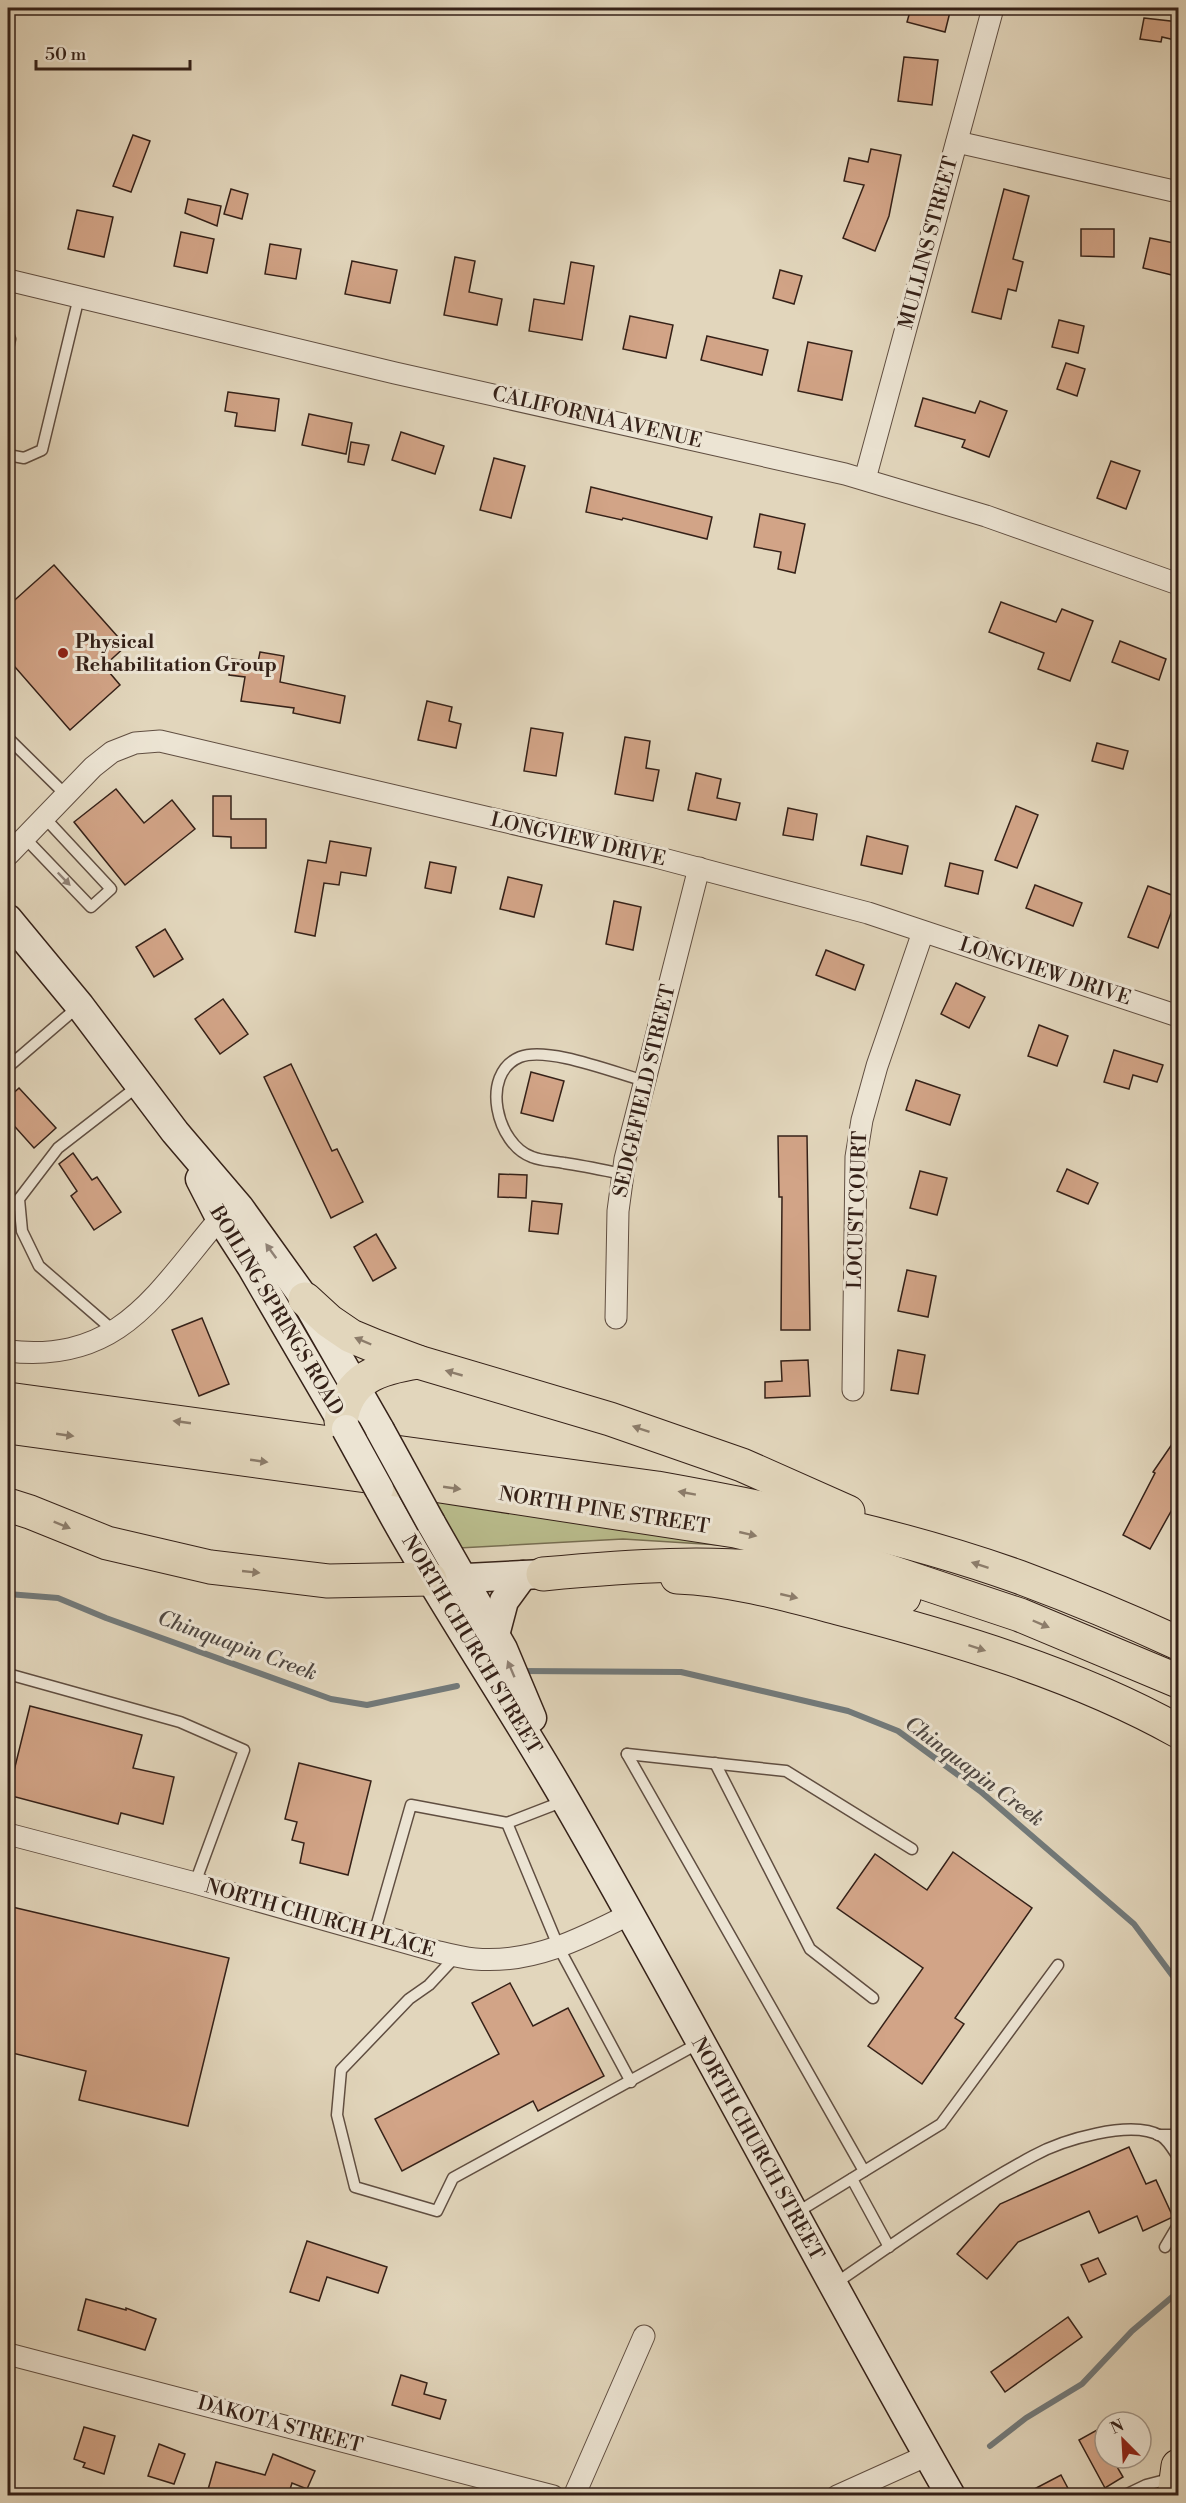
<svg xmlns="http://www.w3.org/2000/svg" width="1186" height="2503" font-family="'Libre Bodoni',serif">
<rect width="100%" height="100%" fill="#e2d6bc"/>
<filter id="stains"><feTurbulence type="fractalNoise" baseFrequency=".00333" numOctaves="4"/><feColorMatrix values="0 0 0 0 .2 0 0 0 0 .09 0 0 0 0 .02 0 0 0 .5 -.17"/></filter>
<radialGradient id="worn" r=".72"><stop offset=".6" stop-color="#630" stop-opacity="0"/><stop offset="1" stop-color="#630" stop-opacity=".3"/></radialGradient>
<polygon fill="#b9bc8c" stroke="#776e52" stroke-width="1.5" points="424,1488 785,1549 623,1539 459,1548"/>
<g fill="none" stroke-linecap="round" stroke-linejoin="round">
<g stroke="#727a7b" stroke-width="6">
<polyline points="8,1594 58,1598 106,1618 331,1699 367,1705 457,1686"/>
<polyline points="521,1671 681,1672 848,1711 898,1731 980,1791 1134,1924 1178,1983"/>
<polyline points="990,2446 1026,2418 1082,2384 1132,2331 1178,2292"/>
</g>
</g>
<g fill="#d2a487" stroke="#352118" stroke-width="1.5">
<polygon points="911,8 951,8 945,32 907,22"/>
<polygon points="1144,18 1179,22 1179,41 1162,37 1161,42 1140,39"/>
<polygon points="904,57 938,60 932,105 898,101"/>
<polygon points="133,135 150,141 131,192 113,186"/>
<polygon points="871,149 901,155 889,216 875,251 843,238 864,185 844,181 849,158 868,162"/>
<polygon points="231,189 248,194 242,219 224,214"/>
<polygon points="1004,189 1029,196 1013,259 1023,262 1016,291 1008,289 1001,319 972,312"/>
<polygon points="188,199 221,206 217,226 185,213"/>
<polygon points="77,210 113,217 104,257 68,249"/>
<polygon points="1081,229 1114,229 1114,257 1081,256"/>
<polygon points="181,232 214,239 207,273 174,266"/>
<polygon points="1150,238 1179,244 1176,276 1143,268"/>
<polygon points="270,244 301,249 296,279 265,274"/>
<polygon points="455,257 475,261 469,292 502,299 497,325 444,315"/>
<polygon points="352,261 397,270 390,303 345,294"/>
<polygon points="571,262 594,266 582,340 529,331 534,299 564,304"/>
<polygon points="780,270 802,276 794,304 773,298"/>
<polygon points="630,316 673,325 666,358 623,349"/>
<polygon points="1059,320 1084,326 1078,353 1052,347"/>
<polygon points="707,336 768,350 762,375 701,360"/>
<polygon points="808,342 852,351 842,400 798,391"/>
<polygon points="1066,363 1085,369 1077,396 1057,389"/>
<polygon points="228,392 279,399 275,431 235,426 237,413 225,411"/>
<polygon points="923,398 975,413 980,401 1007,411 989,457 962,447 965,440 915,426"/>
<polygon points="309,414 352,423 346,454 302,445"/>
<polygon points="401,432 444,446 435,474 392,460"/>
<polygon points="351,442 369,445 364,465 348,462"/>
<polygon points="494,458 525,466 511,518 480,510"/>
<polygon points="1111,461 1140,471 1126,509 1097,498"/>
<polygon points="591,487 712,517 707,539 623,518 622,520 586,512"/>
<polygon points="760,514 805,524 795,573 778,569 781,552 754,547"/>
<polygon points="54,565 126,646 104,666 120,685 70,730 8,659 8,606"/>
<polygon points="1001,602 1056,622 1062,609 1093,621 1070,681 1038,669 1044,653 989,632"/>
<polygon points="1120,641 1166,659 1159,680 1112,662"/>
<polygon points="260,652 284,656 280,682 345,696 340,723 293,713 294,708 241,701 245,677 229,675 232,659 258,662"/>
<polygon points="427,701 452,707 449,721 461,724 456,748 418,740"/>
<polygon points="531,728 563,733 556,776 524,771"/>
<polygon points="625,737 650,741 646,768 659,770 653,801 615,794"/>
<polygon points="1097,743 1128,751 1123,769 1092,761"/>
<polygon points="696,773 721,779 717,798 740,803 736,820 688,810"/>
<polygon points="116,789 144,823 172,800 195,829 125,885 74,822"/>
<polygon points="213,796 231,796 231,819 266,819 266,848 231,848 231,837 213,836"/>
<polygon points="1016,806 1038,815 1017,868 995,860"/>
<polygon points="788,808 817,814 813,840 783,835"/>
<polygon points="867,836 908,846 902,874 861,865"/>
<polygon points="330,841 371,848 366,876 341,872 339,885 324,883 315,936 295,932 308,860 326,863"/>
<polygon points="430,862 456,867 451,893 425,888"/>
<polygon points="950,863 983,871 978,894 945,886"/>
<polygon points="508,877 542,885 534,917 500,909"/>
<polygon points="1035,885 1082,903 1073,926 1026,908"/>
<polygon points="1148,886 1177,897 1158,948 1128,937"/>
<polygon points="614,901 641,907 633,950 606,944"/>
<polygon points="165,929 183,959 154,977 136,947"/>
<polygon points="826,950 864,965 855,990 816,975"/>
<polygon points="956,983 985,997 969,1028 941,1014"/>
<polygon points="223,999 248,1034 220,1054 195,1019"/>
<polygon points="1039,1025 1068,1036 1057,1066 1028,1056"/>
<polygon points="1114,1050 1163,1065 1157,1082 1133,1075 1129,1089 1104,1082"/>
<polygon points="291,1064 332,1151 337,1149 363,1202 331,1218 264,1077"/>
<polygon points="531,1072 564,1081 553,1121 521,1113"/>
<polygon points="916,1080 960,1095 950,1125 906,1110"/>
<polygon points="19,1088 56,1128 34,1148 8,1119 8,1098"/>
<polygon points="778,1136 807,1136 810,1330 781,1330 782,1197 779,1197"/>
<polygon points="73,1153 92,1180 97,1177 121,1212 94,1230 71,1196 77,1191 59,1164"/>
<polygon points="1067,1169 1098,1183 1088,1204 1057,1191"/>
<polygon points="920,1171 947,1178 937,1215 910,1208"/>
<polygon points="499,1174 527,1175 526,1198 498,1197"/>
<polygon points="532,1201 562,1204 558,1234 529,1231"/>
<polygon points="376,1234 396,1268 373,1281 354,1247"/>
<polygon points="907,1270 936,1276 928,1317 898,1311"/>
<polygon points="202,1318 229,1384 199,1396 172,1330"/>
<polygon points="898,1350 925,1355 918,1394 891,1390"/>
<polygon points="808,1360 810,1396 765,1398 765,1382 782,1381 781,1361"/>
<polygon points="1179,1434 1179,1497 1150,1549 1123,1535 1155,1473 1153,1472"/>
<polygon points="30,1706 142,1735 133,1768 174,1777 163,1824 121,1813 118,1824 8,1795"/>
<polygon points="299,1763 371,1781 348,1875 300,1863 304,1843 292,1840 297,1822 285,1819"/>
<polygon points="953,1852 1032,1908 955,2018 964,2024 922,2084 868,2046 923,1968 837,1908 875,1854 927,1890"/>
<polygon points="8,1906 229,1958 188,2126 79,2100 86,2071 8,2052"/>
<polygon points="510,1983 533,2026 568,2008 604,2076 538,2111 533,2101 402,2171 375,2119 499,2054 472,2003"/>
<polygon points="1129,2147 1146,2184 1156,2180 1173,2217 1143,2231 1137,2216 1099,2233 1089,2211 1018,2242 987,2279 957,2254 1000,2204"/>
<polygon points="307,2241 387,2267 378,2293 327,2277 319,2301 290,2292"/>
<polygon points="1098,2258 1106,2274 1089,2282 1081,2265"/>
<polygon points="86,2299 126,2310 126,2308 156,2319 145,2350 78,2330"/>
<polygon points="1068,2317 1082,2337 1005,2392 991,2372"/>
<polygon points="401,2375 427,2383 424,2394 446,2400 440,2419 392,2405"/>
<polygon points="84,2427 115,2436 104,2474 83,2467 85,2463 74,2459"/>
<polygon points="1097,2430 1105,2445 1105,2458 1112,2458 1123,2477 1105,2488 1079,2440"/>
<polygon points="159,2444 185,2454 174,2484 148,2476"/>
<polygon points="273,2454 315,2471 307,2489 292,2483 288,2496 217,2496 207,2493 216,2462 265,2475"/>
<polygon points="1061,2475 1072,2496 1021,2496"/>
</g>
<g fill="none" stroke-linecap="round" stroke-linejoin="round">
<g stroke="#604e41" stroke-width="13">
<g id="lane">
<polyline points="8,333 10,339 8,349"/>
<polyline points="8,455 24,458 42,450 79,297"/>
<polyline points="8,738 66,795"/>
<polyline points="24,837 91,907 111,889 44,817"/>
<polyline points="8,1067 79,1006"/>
<path d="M623 1174C603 1170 584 1166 564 1163 554 1161 542 1161 532 1157 497 1145 479 1074 520 1057 548 1046 615 1073 645 1081"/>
<polyline points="114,1331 39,1266 22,1231 19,1199 58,1148 138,1086"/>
<polyline points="8,1674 180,1722 244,1750 195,1883"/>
<polyline points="627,1754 864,2171"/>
<polyline points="627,1754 786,1771 912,1849"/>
<polyline points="715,1763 810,1949 873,1998"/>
<polyline points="564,1801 507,1823 559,1948 631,2082"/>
<polyline points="374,1934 411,1805 507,1823"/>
<polyline points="456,1956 429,1985 409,1999 341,2070 337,2115 355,2187 437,2211 453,2178 699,2043"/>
<polyline points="1158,2135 1178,2135"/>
<polyline points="852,2179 889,2247"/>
<polyline points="796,2213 941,2124 1058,1965"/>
<polyline points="1165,2247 1178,2225"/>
<path d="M833 2285C899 2240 964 2193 1033 2156 1062 2140 1131 2119 1161 2136 1168 2140 1174 2151 1178 2157"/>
<polyline points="1123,2496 1146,2485 1173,2478"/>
</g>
</g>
<g stroke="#604e41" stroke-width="23">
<g id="street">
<polyline points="957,142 1178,192"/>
<polyline points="8,280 395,373 845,474 986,516 1178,584"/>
<polyline points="865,479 993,8"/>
<polyline points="8,855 93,767 112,752 135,743 160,741 652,856 868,913 1178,1016"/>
<polyline points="616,1318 618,1211 625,1159 699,868"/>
<path d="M8 1351C120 1364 156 1293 220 1218L230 1212"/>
<polyline points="853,1390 856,1157 862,1120 877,1066 923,932"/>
<path d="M8 1834 195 1883 439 1952C451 1955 463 1958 475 1959 532 1964 581 1939 630 1914"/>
<polyline points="8,2354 553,2496"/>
<polyline points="574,2496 644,2336"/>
<polyline points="837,2496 928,2455"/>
</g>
</g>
<g stroke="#352118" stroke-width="31">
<g id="secondary">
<polyline points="8,919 80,1006 175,1132 239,1207 305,1299 380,1430"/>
<polyline points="200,1179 220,1218 251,1266 346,1429"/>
<path d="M379 1489C437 1597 506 1697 567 1803 699 2032 820 2267 951 2496"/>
<polyline points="431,1523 503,1649 532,1718"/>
<polyline points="447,1579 543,1574"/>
<polyline points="495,1635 504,1601 523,1575"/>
</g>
</g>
<g stroke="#352118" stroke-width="35">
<g id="primary">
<path d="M677 1577C731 1579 785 1594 838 1608 951 1637 1076 1674 1178 1731"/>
<polyline points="1174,2496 1178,2466"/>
</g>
</g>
<g stroke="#352118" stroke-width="35">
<g id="highway">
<polyline points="305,1299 329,1321 351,1336 375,1346 418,1362 610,1419 696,1449 742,1465 848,1512"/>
<path d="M8 1399 657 1488C779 1510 901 1535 1019 1577 1073 1597 1126 1619 1178 1643"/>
<path d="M341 1421C347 1377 380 1368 418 1362"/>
<polyline points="8,1427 440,1486 735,1531 843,1556 1020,1615 1178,1681"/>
<polyline points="8,1505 30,1512 107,1543 210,1567 328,1581 430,1579"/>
<path d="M543 1574C630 1566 710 1560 796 1571 832 1576 869 1588 904 1597"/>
</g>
</g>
<use href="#lane" stroke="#ece4d3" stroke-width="10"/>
<use href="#street" stroke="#ece4d3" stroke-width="21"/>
<use href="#secondary" stroke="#ece4d3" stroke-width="28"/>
<use href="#primary" stroke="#e2d6bc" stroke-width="33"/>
<use href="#highway" stroke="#e2d6bc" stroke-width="33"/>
<g stroke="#352118" stroke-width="31" stroke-linecap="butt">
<g id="secondary-bridge">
<polyline points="346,1429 379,1489"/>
<polyline points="380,1430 431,1523"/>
</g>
</g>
<use href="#secondary-bridge" stroke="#ece4d3" stroke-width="28"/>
</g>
<defs><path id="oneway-solid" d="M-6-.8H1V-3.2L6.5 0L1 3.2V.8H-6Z" transform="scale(1.5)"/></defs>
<g fill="#908276">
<use href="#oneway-solid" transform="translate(64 879) rotate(46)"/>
<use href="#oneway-solid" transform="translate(271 1251) rotate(-126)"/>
<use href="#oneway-solid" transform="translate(511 1669) rotate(-113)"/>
</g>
<g fill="#8c7c6a">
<use href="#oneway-solid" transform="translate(363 1341) rotate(-157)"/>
<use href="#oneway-solid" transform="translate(454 1373) rotate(-164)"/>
<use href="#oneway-solid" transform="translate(182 1422) rotate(-172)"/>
<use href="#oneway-solid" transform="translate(641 1429) rotate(-161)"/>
<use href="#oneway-solid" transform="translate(65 1435) rotate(8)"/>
<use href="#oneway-solid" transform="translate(259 1461) rotate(8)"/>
<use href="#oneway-solid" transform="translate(452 1488) rotate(8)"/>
<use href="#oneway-solid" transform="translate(687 1493) rotate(-170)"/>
<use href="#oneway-solid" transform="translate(62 1525) rotate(22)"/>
<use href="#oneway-solid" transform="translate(748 1534) rotate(13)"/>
<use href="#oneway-solid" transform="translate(980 1565) rotate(-162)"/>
<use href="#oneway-solid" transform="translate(251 1572) rotate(6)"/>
<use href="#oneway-solid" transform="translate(789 1596) rotate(13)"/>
<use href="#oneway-solid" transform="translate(1041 1624) rotate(23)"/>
<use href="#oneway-solid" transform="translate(977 1648) rotate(18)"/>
</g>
<circle fill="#8f2418" stroke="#ece4d3" stroke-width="2" cx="63" cy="653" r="6"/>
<g text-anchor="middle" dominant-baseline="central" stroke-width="6" stroke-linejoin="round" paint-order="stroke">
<g font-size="20" fill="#352118" stroke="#ece4d3">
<text transform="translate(929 243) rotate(-75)">MULLINS STREET</text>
<text transform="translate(597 418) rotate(13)">CALIFORNIA AVENUE</text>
<text transform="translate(578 840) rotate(13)">LONGVIEW DRIVE</text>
<text transform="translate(1045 972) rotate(18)">LONGVIEW DRIVE</text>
<text transform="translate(645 1091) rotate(-77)">SEDGEFIELD STREET</text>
<text transform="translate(858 1210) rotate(-88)">LOCUST COURT</text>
<text transform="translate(276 1311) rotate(59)">BOILING SPRINGS ROAD</text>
<text transform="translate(604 1511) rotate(9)">NORTH PINE STREET</text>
<text transform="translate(471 1645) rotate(59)">NORTH CHURCH STREET</text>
<text transform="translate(320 1919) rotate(16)">NORTH CHURCH PLACE</text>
<text transform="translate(757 2149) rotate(61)">NORTH CHURCH STREET</text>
<text transform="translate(280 2425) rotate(15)">DAKOTA STREET</text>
</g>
<g font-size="20" font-weight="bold" fill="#352118" stroke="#ece4d3" text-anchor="start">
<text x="75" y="642">Physical<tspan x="75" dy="23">Rehabilitation Group</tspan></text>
</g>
<g font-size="21" font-style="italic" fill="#4e4641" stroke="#ece4d3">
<text transform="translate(237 1646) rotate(20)">Chinquapin Creek</text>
<text transform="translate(974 1772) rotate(37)">Chinquapin Creek</text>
</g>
</g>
<rect width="1186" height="2503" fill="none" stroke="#e2d6bc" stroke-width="30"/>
<rect x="9" y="9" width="1168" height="2485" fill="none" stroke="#352118" stroke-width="3"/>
<rect x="15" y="15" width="1156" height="2473" fill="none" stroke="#352118" stroke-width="1.5"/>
<g transform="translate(1123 2440) rotate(336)"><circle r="28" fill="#ece4d3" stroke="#a39688" stroke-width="1.5"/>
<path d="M0-4.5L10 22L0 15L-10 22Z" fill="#8f2418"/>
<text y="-9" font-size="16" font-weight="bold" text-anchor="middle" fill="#352118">N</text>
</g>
<path d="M36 60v9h154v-9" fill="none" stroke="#352118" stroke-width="3"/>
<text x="45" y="60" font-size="18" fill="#352118" stroke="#ece4d3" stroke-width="4.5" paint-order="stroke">50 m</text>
<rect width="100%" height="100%" filter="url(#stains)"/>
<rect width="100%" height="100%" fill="url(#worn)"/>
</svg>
